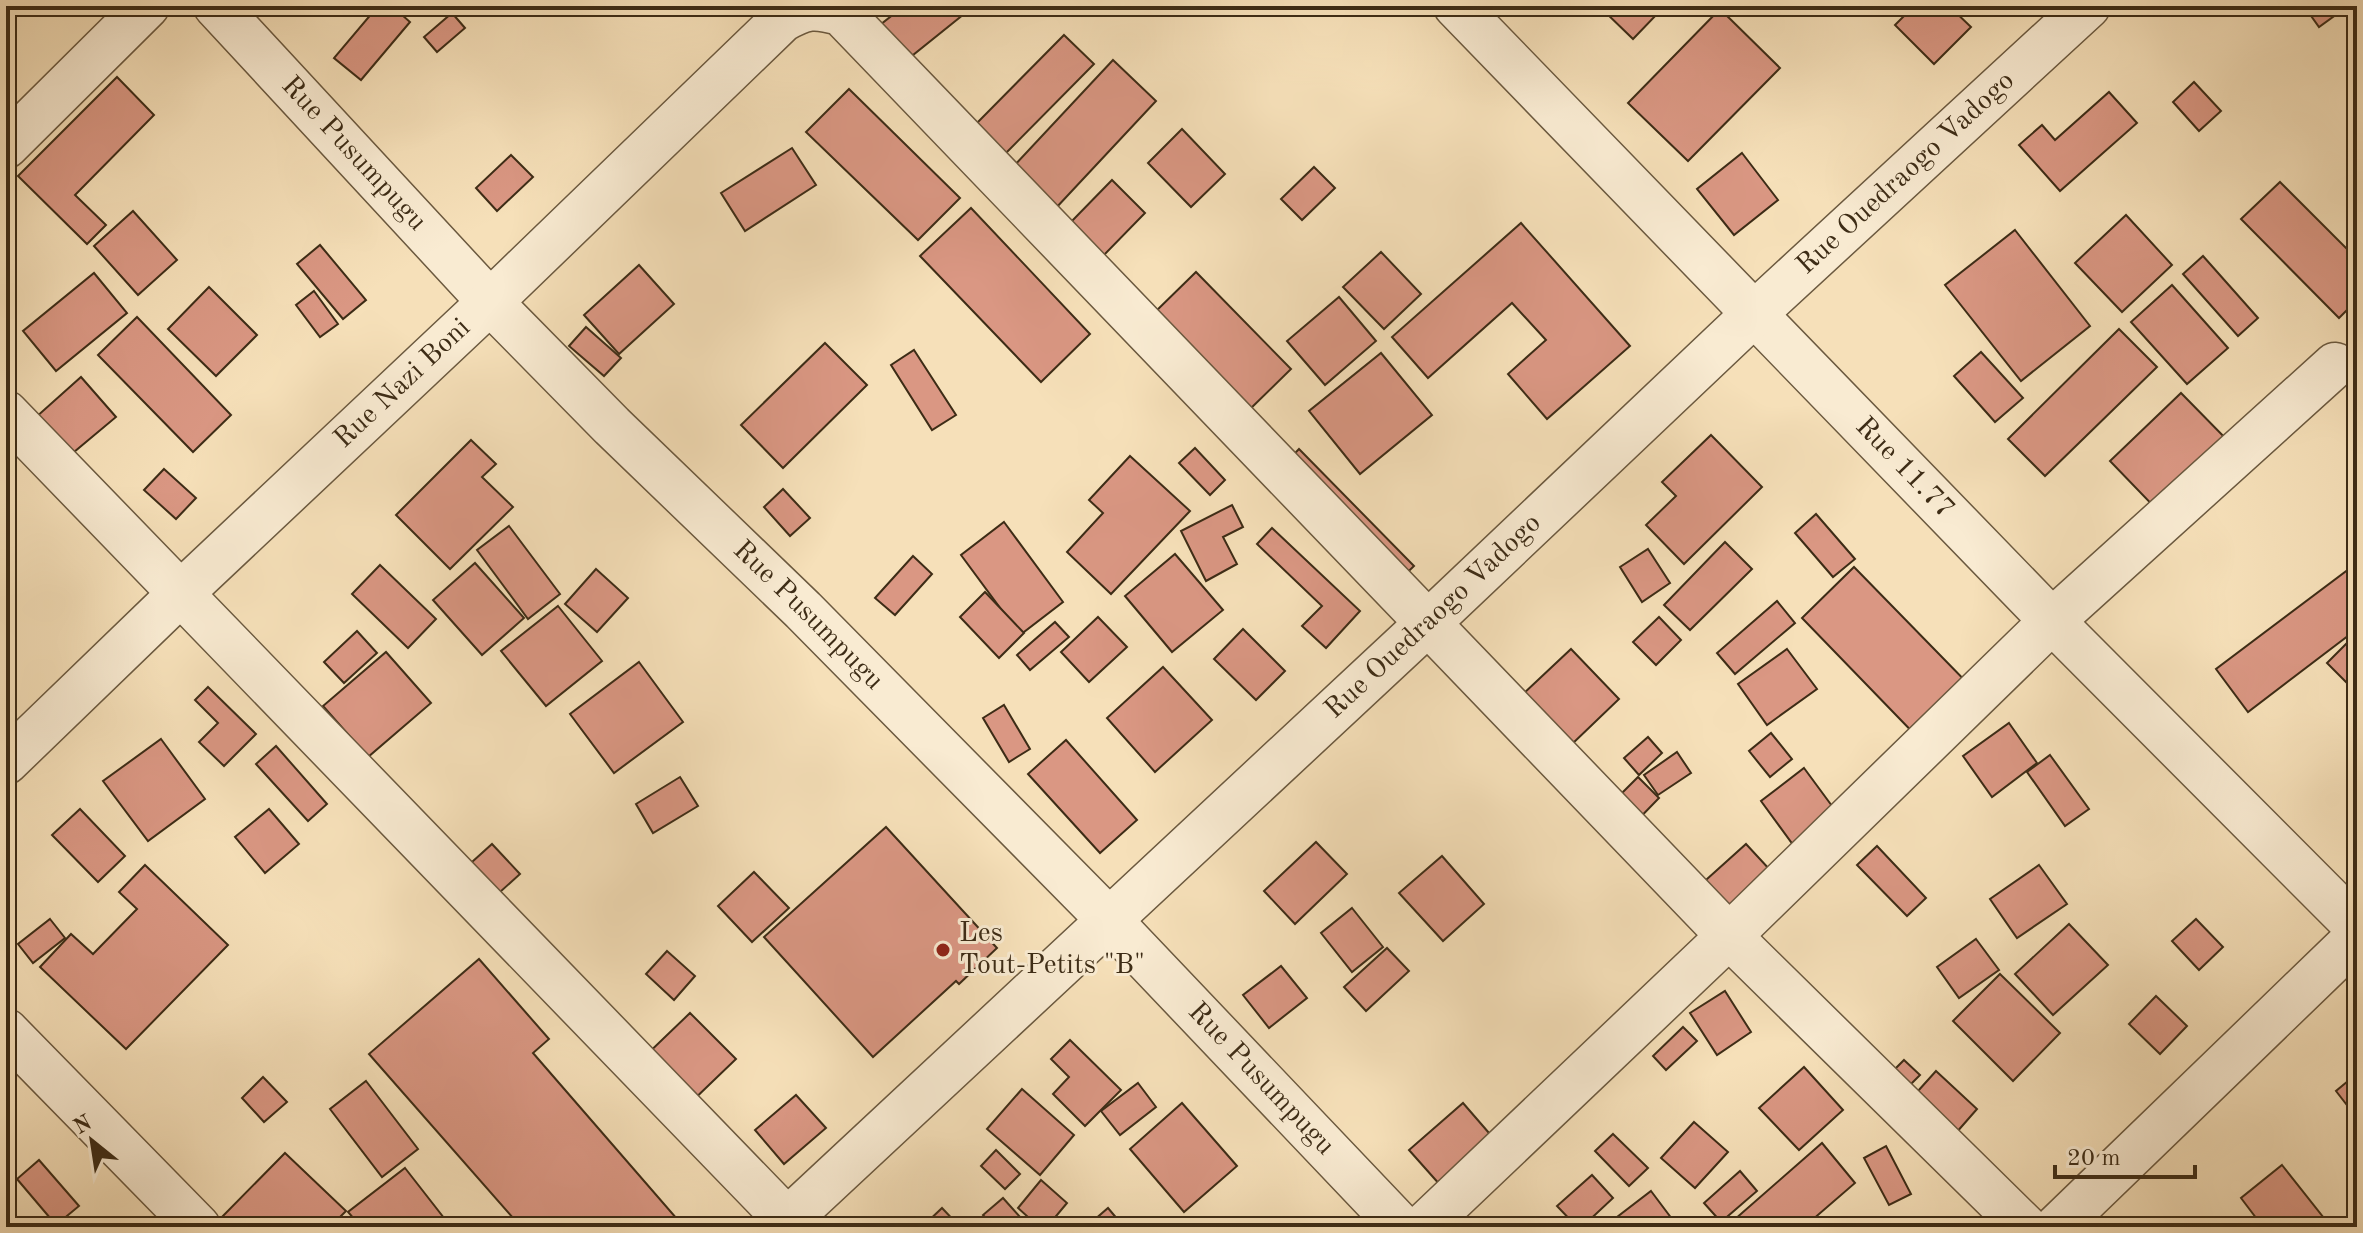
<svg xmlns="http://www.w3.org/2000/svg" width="2363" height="1233" font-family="'Old Standard TT',serif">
<rect width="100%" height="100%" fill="#f6e0b9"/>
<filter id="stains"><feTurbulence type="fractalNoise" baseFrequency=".0025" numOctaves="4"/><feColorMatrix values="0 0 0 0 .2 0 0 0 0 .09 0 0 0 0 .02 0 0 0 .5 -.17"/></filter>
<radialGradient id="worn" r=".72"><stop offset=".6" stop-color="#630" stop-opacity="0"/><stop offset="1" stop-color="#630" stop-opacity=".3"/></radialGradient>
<g fill="#da9783" stroke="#3d2c16" stroke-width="2">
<polygon points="378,6 392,6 410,22 361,80 334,58"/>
<polygon points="904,6 974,6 908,59 880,25"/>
<polygon points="1607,6 1656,6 1660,11 1633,39 1603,10"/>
<polygon points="1914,6 1949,6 1971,27 1934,64 1895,25"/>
<polygon points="2304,6 2348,6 2319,27"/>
<polygon points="1720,9 1780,68 1688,161 1628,103"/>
<polygon points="452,13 465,28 437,52 424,37"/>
<polygon points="1064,35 1094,64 1003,156 974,126"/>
<polygon points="1113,60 1156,101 1055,209 1012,168"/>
<polygon points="117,77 154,115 75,195 106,225 87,244 18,176"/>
<polygon points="2194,82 2221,111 2199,131 2173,102"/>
<polygon points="849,89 960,198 918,240 806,132"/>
<polygon points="2109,92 2137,123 2060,191 2019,145 2042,125 2055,140"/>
<polygon points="1182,129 1225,174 1191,207 1148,163"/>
<polygon points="792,148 816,185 745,231 721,193"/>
<polygon points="1742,153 1778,200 1734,235 1697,189"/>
<polygon points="511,155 533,177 497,211 476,188"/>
<polygon points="1314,167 1335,188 1302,220 1281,199"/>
<polygon points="1112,180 1145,213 1102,257 1069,224"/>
<polygon points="2280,182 2357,259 2357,300 2339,318 2241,219"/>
<polygon points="971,208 1090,334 1041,382 920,256"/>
<polygon points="133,211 177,260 138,295 94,246"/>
<polygon points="2126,215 2172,265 2122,312 2075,263"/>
<polygon points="1521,223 1630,346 1547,419 1508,374 1546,340 1512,303 1428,378 1392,337"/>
<polygon points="2015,230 2090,326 2021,381 1945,285"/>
<polygon points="320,245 366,300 343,319 297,264"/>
<polygon points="1381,252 1421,294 1384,329 1343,287"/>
<polygon points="2203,256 2258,318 2238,336 2183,274"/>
<polygon points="639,265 674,304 619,354 584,315"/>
<polygon points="1196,272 1291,369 1246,413 1152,315"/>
<polygon points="94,273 127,313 56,371 23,331"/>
<polygon points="2172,285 2228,348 2187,384 2131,322"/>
<polygon points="209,287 257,335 216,376 168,329"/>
<polygon points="314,291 338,324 320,337 296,305"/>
<polygon points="1339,297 1376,341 1325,385 1287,341"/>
<polygon points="137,317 231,415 193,452 98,355"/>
<polygon points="586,327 621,358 604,376 569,346"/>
<polygon points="2119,329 2157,367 2045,476 2008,439"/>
<polygon points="825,343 867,385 783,468 741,425"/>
<polygon points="914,350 956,415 932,430 891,365"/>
<polygon points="1981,352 2023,398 1995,422 1954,376"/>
<polygon points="1381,353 1432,415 1360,474 1309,411"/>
<polygon points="81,377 116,417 68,457 35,418"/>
<polygon points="2181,393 2236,449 2165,518 2110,461"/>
<polygon points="1711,435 1762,487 1684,564 1646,525 1676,496 1662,482"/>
<polygon points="471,440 496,464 482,477 513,507 450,569 396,515"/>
<polygon points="1195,448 1225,480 1210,495 1179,463"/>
<polygon points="1299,449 1414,566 1388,591 1274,475"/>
<polygon points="1130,456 1190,511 1111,594 1067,552 1103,513 1089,500"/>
<polygon points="164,469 196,498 176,519 144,490"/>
<polygon points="783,489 810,518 790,536 764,507"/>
<polygon points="1232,505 1243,527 1223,537 1237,564 1206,581 1181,531"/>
<polygon points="1816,514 1855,559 1833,577 1795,533"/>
<polygon points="1004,522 1063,602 1020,635 961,555"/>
<polygon points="509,526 560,594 528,619 477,550"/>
<polygon points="1272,528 1360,611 1326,648 1302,626 1322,606 1257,544"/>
<polygon points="1725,542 1752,569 1690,630 1664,605"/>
<polygon points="1648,549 1670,583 1642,602 1620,567"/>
<polygon points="1175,554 1223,610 1172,652 1125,596"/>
<polygon points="913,556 932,574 895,615 875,598"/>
<polygon points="475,563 524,618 482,655 433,600"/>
<polygon points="380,565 436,619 408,648 352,594"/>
<polygon points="2353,566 2357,572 2357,629 2248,712 2216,669"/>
<polygon points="1854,567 1980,696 1927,747 1802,618"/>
<polygon points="596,569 628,598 597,632 565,604"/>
<polygon points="985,592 1024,633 999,658 960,617"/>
<polygon points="1777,601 1795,623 1735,674 1717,653"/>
<polygon points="558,606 602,661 546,706 501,651"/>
<polygon points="1098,617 1127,647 1089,682 1061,652"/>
<polygon points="1659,617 1681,640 1656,665 1633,642"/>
<polygon points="1055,622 1069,637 1030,670 1017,655"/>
<polygon points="1243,629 1285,671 1256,700 1214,659"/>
<polygon points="357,631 377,653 344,683 324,662"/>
<polygon points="2357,633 2357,693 2327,663"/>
<polygon points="1571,649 1619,699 1570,746 1504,712"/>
<polygon points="1787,649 1817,689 1767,725 1738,684"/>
<polygon points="386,652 431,703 368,757 323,706"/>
<polygon points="639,662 683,722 614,773 570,714"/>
<polygon points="1163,667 1212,720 1155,772 1107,718"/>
<polygon points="208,687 256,734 224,766 199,742 218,723 195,700"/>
<polygon points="1004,705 1030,749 1009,762 983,718"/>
<polygon points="2009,723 2037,763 1992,797 1963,756"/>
<polygon points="1771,733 1792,759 1770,777 1749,751"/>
<polygon points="1648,737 1662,753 1639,775 1624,758"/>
<polygon points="161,739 205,799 148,841 103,781"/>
<polygon points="1066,740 1137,820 1100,853 1028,774"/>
<polygon points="276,746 327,804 308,821 256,764"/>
<polygon points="1677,752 1691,773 1658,795 1644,775"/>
<polygon points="2050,755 2089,809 2065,826 2027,772"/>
<polygon points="1804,768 1846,825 1802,857 1761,801"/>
<polygon points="680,777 698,806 653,833 636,804"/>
<polygon points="1638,777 1659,798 1624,834 1602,813"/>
<polygon points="80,809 125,856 98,882 52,835"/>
<polygon points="269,809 299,844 265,873 235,837"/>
<polygon points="886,827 997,948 959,984 956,981 873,1057 764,937"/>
<polygon points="1316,842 1347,874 1295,924 1264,891"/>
<polygon points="492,844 520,874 480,910 452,880"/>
<polygon points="1746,844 1783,884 1725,939 1687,897"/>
<polygon points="1877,846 1926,898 1907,916 1857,865"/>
<polygon points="1442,856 1484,904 1443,941 1399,893"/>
<polygon points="145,865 228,945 126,1049 40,967 71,934 93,954 137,909 119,892"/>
<polygon points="2039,865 2067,904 2017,938 1990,899"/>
<polygon points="754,872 789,908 752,942 718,906"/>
<polygon points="1352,908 1383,947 1352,972 1321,933"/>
<polygon points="50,919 65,938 33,963 18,944"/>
<polygon points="2196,919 2223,947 2199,970 2172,941"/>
<polygon points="2069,924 2108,965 2053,1015 2015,974"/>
<polygon points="1976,939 1999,970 1959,998 1937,967"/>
<polygon points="1387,948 1409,971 1366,1011 1344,987"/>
<polygon points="667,951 695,976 674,1000 646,974"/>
<polygon points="479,959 549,1039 533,1053 684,1227 521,1227 369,1054"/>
<polygon points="1281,966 1307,998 1269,1028 1243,995"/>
<polygon points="2000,974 2060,1033 2013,1081 1953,1021"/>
<polygon points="1725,991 1751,1032 1717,1055 1690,1013"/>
<polygon points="2156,996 2187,1026 2160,1054 2129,1024"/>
<polygon points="690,1013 736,1059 686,1107 640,1061"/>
<polygon points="1683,1027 1697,1041 1666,1070 1653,1056"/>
<polygon points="1070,1040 1121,1090 1085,1126 1053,1094 1069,1077 1051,1059"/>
<polygon points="1904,1060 1920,1075 1891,1104 1875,1089"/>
<polygon points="1804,1067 1843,1110 1799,1150 1759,1108"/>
<polygon points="1936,1071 1977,1109 1942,1149 1900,1111"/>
<polygon points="2354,1076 2357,1079 2357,1118 2336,1091"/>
<polygon points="263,1077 287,1102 264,1122 242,1098"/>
<polygon points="366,1081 418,1149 382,1177 330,1109"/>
<polygon points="1138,1083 1156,1107 1120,1135 1101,1111"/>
<polygon points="1022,1089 1074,1135 1040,1175 987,1129"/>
<polygon points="796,1095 826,1128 784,1164 755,1130"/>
<polygon points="1182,1103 1237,1166 1184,1212 1130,1149"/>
<polygon points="1463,1103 1502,1148 1449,1195 1409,1150"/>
<polygon points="1694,1122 1728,1152 1695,1188 1661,1158"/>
<polygon points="1613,1134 1648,1168 1629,1186 1595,1151"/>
<polygon points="1822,1143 1855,1183 1804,1227 1726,1227"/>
<polygon points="1886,1146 1911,1194 1889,1205 1864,1158"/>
<polygon points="996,1150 1020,1174 1005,1189 981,1166"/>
<polygon points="285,1153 346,1211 330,1227 222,1227 217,1222"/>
<polygon points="39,1160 79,1206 56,1225 17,1179"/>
<polygon points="2282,1165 2331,1227 2263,1227 2241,1198"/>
<polygon points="405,1168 451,1227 361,1227 348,1212"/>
<polygon points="1740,1171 1757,1191 1721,1222 1704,1203"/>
<polygon points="1592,1175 1613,1198 1582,1227 1577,1227 1557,1206"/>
<polygon points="1041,1180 1067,1203 1047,1227 1039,1227 1018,1208"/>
<polygon points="1651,1191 1678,1227 1604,1227"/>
<polygon points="1003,1198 1029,1227 994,1227 983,1215"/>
<polygon points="942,1208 960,1227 922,1227"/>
<polygon points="1108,1208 1124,1227 1086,1227"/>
</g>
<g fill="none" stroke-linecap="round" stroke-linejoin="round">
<g stroke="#6b593f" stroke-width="47">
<g id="street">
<path id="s1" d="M216 6 490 302 612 426 803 610 1110 921 1401 1227"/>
<path id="s2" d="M1456 6 2052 621 2357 927"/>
<polyline points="6,146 147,6"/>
<polyline points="6,413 794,1227"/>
<path id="s3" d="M6 762 181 593 490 302 782 20C806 6 814 6 841 13L1729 936 2025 1227"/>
<polyline points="6,1031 198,1227"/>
<path id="s4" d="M780 1227 1428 623 1755 313 2088 6"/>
<polyline points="1423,1227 1729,936 2052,621 2335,365"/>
<polyline points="2057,1227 2357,937"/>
</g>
</g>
<use href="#street" stroke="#f9ebd2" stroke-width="44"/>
</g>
<circle fill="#8f2418" stroke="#f9ebd2" stroke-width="3" cx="943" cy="950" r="8"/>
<g text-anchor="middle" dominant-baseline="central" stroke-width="6" stroke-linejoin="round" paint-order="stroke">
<g font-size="28" fill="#3d2c16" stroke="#f9ebd2">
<text stroke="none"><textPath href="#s1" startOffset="202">Rue Pusumpugu</textPath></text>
<text stroke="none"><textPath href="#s4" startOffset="1542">Rue Ouedraogo Vadogo</textPath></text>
<text stroke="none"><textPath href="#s3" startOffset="548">Rue Nazi Boni</textPath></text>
<text stroke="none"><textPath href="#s2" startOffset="644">Rue 11.77</textPath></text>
<text stroke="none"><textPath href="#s1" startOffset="850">Rue Pusumpugu</textPath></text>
<text stroke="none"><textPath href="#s4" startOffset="894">Rue Ouedraogo Vadogo</textPath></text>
<text stroke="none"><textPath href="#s1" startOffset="1498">Rue Pusumpugu</textPath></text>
</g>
<g font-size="28" fill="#3d2c16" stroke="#f9ebd2" text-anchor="start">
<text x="959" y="934">Les<tspan x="959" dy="32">Tout-Petits "B"</tspan></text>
</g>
</g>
<rect width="2363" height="1233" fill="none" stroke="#f6e0b9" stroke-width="32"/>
<rect x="8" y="8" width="2347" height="1217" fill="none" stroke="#3d2c16" stroke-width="4"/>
<rect x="16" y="16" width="2331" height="1201" fill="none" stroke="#3d2c16" stroke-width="2"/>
<g transform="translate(92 1141) rotate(330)" stroke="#f9ebd2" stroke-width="6" paint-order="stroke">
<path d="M0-6L14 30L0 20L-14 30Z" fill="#3d2c16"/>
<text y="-12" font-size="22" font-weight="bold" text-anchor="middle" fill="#3d2c16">N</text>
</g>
<path d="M2055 1165v12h140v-12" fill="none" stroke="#3d2c16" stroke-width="4"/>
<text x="2067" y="1165" font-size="24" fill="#3d2c16" stroke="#f9ebd2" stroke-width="6" paint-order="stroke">20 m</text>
<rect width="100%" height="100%" filter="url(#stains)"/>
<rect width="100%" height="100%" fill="url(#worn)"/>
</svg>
